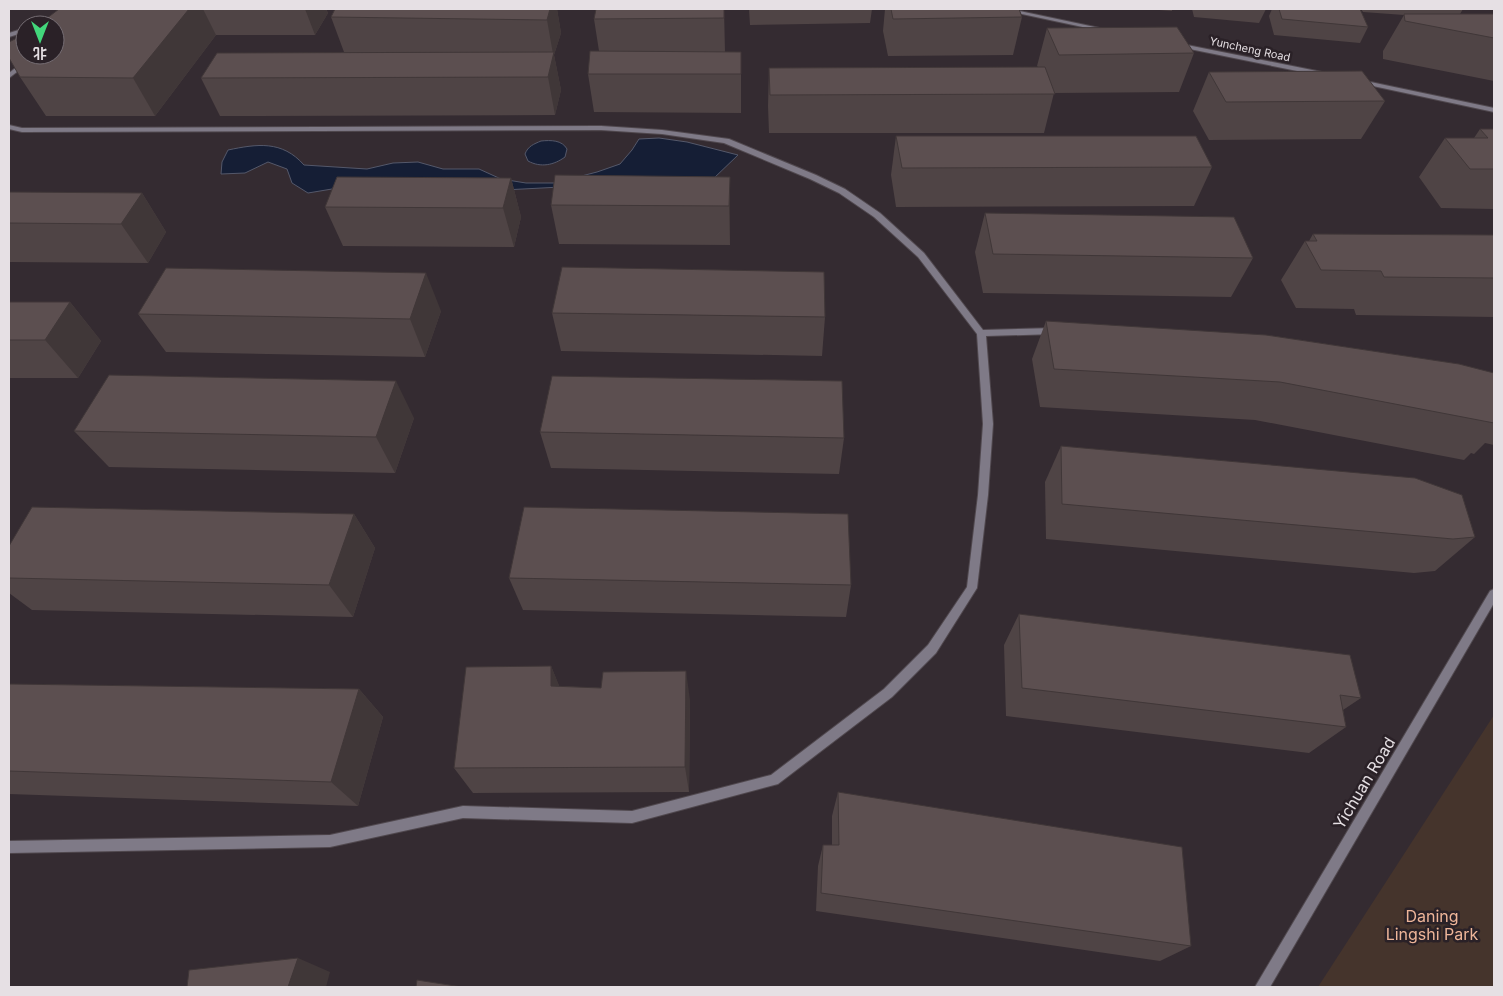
<svg xmlns="http://www.w3.org/2000/svg" width="1503" height="996" font-family="Inter,'Noto Sans SC',sans-serif">
<rect width="100%" height="100%" fill="#342b31"/>
<polygon fill="#45342c" points="1494,715 1494,987 1318,987"/>
<g fill="#151e35" stroke="#54586a">
<path d="M659 138 687 142 738 155 713 179 485 191 344 187 308 193 292 183 287 169 268 162 245 173 221 174 222 162 228 150C257 144 282 140 304 165L367 169 393 163 418 162 443 169H479L501 179 526 183H554L597 172 620 164 632 150 639 139Z"/>
<path d="M541 141C551 140 562 140 567 149L565 157C554 165 541 168 528 161L525 154C528 146 534 144 541 141Z"/>
</g>
<g fill="none" stroke-linecap="round" stroke-linejoin="round">
<g stroke="#50484e" stroke-width="2">
<g id="street">
<polygon points="999,9 1010,9 1109,30 1106,32"/>
<polygon points="25,28 25,32 9,37 9,33"/>
<polygon points="1177,43 1322,72 1325,74 1322,76 1175,46 1175,44"/>
<polygon points="32,55 39,55 9,78 9,73"/>
<polygon points="1361,80 1494,108 1494,112 1359,83 1358,82"/>
<polygon points="9,125 22,128 601,126 662,130 729,139 816,175 845,189 880,213 924,253 983,330 1055,328 1059,331 1055,334 986,336 993,424 988,495 977,588 936,653 892,697 778,784 632,823 463,818 330,847 9,853 9,841 330,835 463,806 632,811 771,775 884,689 928,645 967,587 978,495 983,424 977,334 918,257 874,217 839,193 810,179 724,143 662,134 601,130 22,132 9,129"/>
<polygon points="1494,589 1494,603 1270,987 1255,987 1490,591"/>
</g>
</g>
<use href="#street" fill="#7f7a87" fill-rule="evenodd"/>
</g>
<g fill="#4f4445">
<polygon points="59,9 326,9 328,13 315,35 216,35 155,116 46,116 20,77 25,55"/>
<polygon points="557,9 561,33 554,55 561,90 555,115 220,116 201,78 344,52 331,17"/>
<polygon points="724,9 725,52 741,52 741,113 594,112 588,74 599,51 594,19"/>
<polygon points="749,9 872,9 870,23 750,25"/>
<polygon points="885,9 1019,9 1022,17 1013,55 888,56 883,31"/>
<polygon points="1146,9 1172,9 1172,11"/>
<polygon points="1192,9 1266,9 1259,23 1194,17"/>
<polygon points="1272,9 1360,9 1368,27 1360,43 1274,35 1269,16"/>
<polygon points="1361,9 1463,9 1460,14 1494,14 1494,81 1383,59 1383,51 1404,15 1363,12"/>
<polygon points="1047,28 1194,53 1179,92 1054,93 1044,133 769,133 768,106 769,68 1038,67 1037,66"/>
<polygon points="1209,72 1385,101 1361,139 1209,140 1193,111"/>
<polygon points="1480,129 1494,129 1494,209 1441,208 1419,177 1445,138 1474,138"/>
<polygon points="896,136 1212,167 1194,206 896,207 891,175"/>
<polygon points="730,177 730,245 559,244 551,205"/>
<polygon points="511,178 521,217 514,247 343,246 325,207"/>
<polygon points="9,192 142,193 166,232 148,263 9,262"/>
<polygon points="985,213 1253,258 1231,297 983,293 975,252"/>
<polygon points="1313,234 1494,235 1494,317 1356,315 1354,309 1296,308 1281,280 1305,241 1309,241"/>
<polygon points="9,302 70,302 101,341 78,378 9,378"/>
<polygon points="441,311 425,357 166,352 138,314"/>
<polygon points="552,313 825,317 822,356 561,351"/>
<polygon points="1046,321 1494,373 1494,445 1485,443 1474,454 1471,453 1464,460 1255,420 1040,407 1032,359"/>
<polygon points="414,418 395,473 109,467 74,431"/>
<polygon points="540,432 844,438 839,474 551,468"/>
<polygon points="1061,446 1475,537 1435,571 1414,573 1046,539 1045,482"/>
<polygon points="354,514 375,548 353,617 32,610 9,593 9,546"/>
<polygon points="509,578 851,585 846,617 523,610"/>
<polygon points="1019,614 1361,698 1343,710 1346,727 1309,753 1006,716 1004,645"/>
<polygon points="551,666 559,686 601,688 690,700 689,792 473,793 454,768"/>
<polygon points="9,684 359,689 383,717 358,806 9,794"/>
<polygon points="838,792 1191,946 1160,961 816,911 818,866 823,845 832,845 832,816"/>
</g>
<g fill="#403738">
<polygon points="189,9 203,9 216,35 155,116 133,78"/>
<polygon points="305,9 326,9 328,13 315,35"/>
<polygon points="550,9 557,9 561,33 554,55 561,90 555,115 548,77 553,54 547,20"/>
<polygon points="730,177 730,245 729,206"/>
<polygon points="511,178 521,217 514,247 503,208"/>
<polygon points="142,193 166,232 148,263 121,224"/>
<polygon points="426,273 441,311 425,357 410,319"/>
<polygon points="70,302 101,341 78,378 45,340"/>
<polygon points="396,381 414,418 395,473 376,437"/>
<polygon points="354,514 375,548 353,617 329,585"/>
<polygon points="551,666 563,695 551,686"/>
<polygon points="686,671 690,700 689,792 685,767"/>
<polygon points="359,689 383,717 358,806 331,782"/>
<polygon points="298,958 330,972 326,987 288,987"/>
</g>
<g fill="#5c4f50" stroke="#403738">
<polygon points="59,9 189,9 133,78 20,77 9,58 9,42 25,34 25,55 55,55 55,25 38,25"/>
<polygon points="335,9 550,9 547,20 331,17"/>
<polygon points="596,9 724,9 724,18 594,19"/>
<polygon points="891,9 1019,9 1022,17 893,19"/>
<polygon points="1279,9 1360,9 1368,27 1282,19"/>
<polygon points="1404,14 1494,14 1494,38 1405,21"/>
<polygon points="1177,27 1194,53 1059,55 1047,28"/>
<polygon points="590,51 741,52 741,74 588,74"/>
<polygon points="554,52 548,77 201,78 217,53"/>
<polygon points="1045,67 1055,94 770,95 769,68"/>
<polygon points="1362,71 1385,101 1226,102 1209,72"/>
<polygon points="1480,129 1494,129 1494,169 1470,169 1445,138 1488,138"/>
<polygon points="896,136 1196,136 1212,167 902,168"/>
<polygon points="555,175 730,177 729,206 551,205"/>
<polygon points="337,177 511,178 503,208 325,207"/>
<polygon points="9,192 142,193 121,224 9,223"/>
<polygon points="985,213 1234,217 1253,258 993,254"/>
<polygon points="1313,234 1494,235 1494,278 1384,277 1381,271 1321,270 1305,241 1317,241"/>
<polygon points="562,267 824,272 825,317 552,313"/>
<polygon points="166,268 426,273 410,319 138,314"/>
<polygon points="9,302 70,302 45,340 9,340"/>
<polygon points="1046,321 1266,335 1459,364 1494,373 1494,423 1280,382 1054,369"/>
<polygon points="109,375 396,381 376,437 74,431"/>
<polygon points="552,376 842,381 844,438 540,432"/>
<polygon points="1061,446 1415,478 1462,495 1475,537 1453,539 1062,504"/>
<polygon points="32,507 354,514 329,585 9,578 9,546"/>
<polygon points="524,507 848,514 851,585 509,578"/>
<polygon points="1019,614 1350,655 1361,698 1340,695 1346,727 1022,688"/>
<polygon points="551,666 551,686 601,688 603,672 686,671 685,767 454,768 466,667"/>
<polygon points="9,684 359,689 331,782 9,771"/>
<polygon points="838,792 1182,847 1191,946 821,893 823,845 839,845"/>
<polygon points="298,958 288,987 187,987 189,970"/>
<polygon points="417,980 462,987 416,987"/>
</g>
<g text-anchor="middle" dominant-baseline="central" stroke-width="5" stroke-linejoin="round" paint-order="stroke">
<g font-size="11" fill="#e6e0e4" stroke="#2a2127">
<text transform="translate(1250 49) rotate(12)">Yuncheng Road</text>
</g>
<g font-size="16" fill="#e6e0e4" stroke="#2a2127">
<text transform="translate(1364 783) rotate(-59)">Yichuan Road</text>
</g>
<g font-size="16" fill="#eeb599" stroke="#2a2127">
<text x="1432" y="916">Daning<tspan x="1432" dy="18">Lingshi Park</tspan></text>
</g>
</g>
<rect width="1503" height="996" fill="none" stroke="#e6e0e4" stroke-width="20"/>
<g transform="translate(40 40) rotate(180)"><circle r="24" fill="#2a2127" stroke="#756d73"/>
<path d="M0-4L9 19L0 12L-9 19Z" fill="#42d77b"/>
<text y="-8" font-size="14" font-weight="bold" text-anchor="middle" fill="#e6e0e4">北</text>
</g>
</svg>
